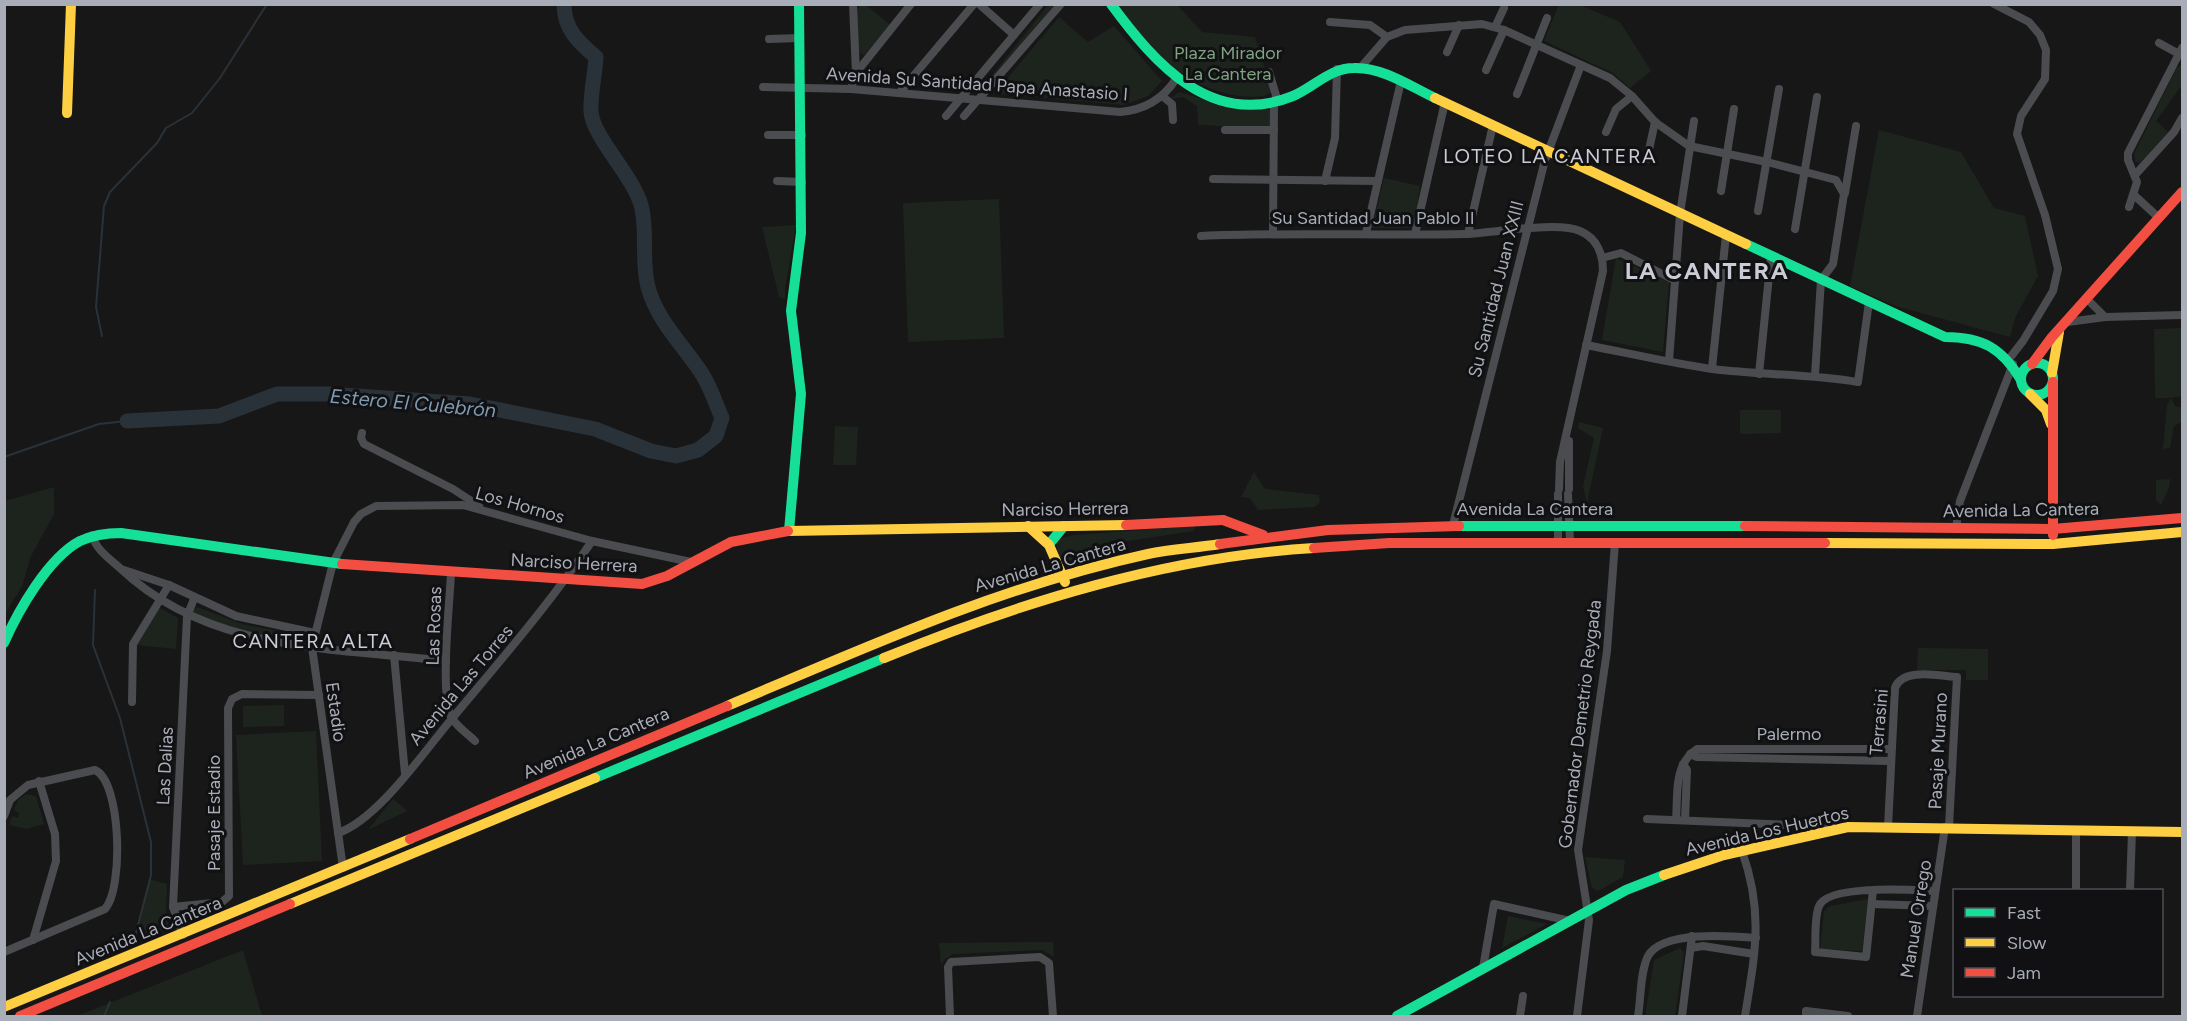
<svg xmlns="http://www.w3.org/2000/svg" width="2187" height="1021" font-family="Figtree,sans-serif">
<rect width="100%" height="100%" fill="#171717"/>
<g fill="#1d241e">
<polygon points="1559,4 1580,5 1620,22 1651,71 1630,88 1613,73 1544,41"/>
<polygon points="860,5 866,5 890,25 864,55 858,52 856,12"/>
<polygon points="1048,5 1055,5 985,90 979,92"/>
<path d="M1119 5H1177L1202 32 1255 37 1272 92C1264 98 1250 97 1240 96 1184 88 1147 51 1119 5Z"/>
<polygon points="1059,17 1088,42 1114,26 1162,81 1148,96 1124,105 1000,94 999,88"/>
<polygon points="2181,66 2182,85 2156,121 2168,132 2140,163 2135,162 2134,154 2177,67"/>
<polygon points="1179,92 1232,108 1271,110 1270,128 1198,125 1197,106 1183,97 1170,99"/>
<polygon points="1879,130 1961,152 1994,208 2025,216 2038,276 2015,318 2010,337 1895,306 1850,286"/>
<polygon points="1384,178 1420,186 1414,228 1372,228"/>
<polygon points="999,199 1004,338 908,342 903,203"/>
<polygon points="796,225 785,289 785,299 779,297 762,227"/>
<polygon points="1616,258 1669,282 1663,352 1602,340"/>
<polygon points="2182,328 2182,396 2171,398 2175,406 2182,408 2182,422 2174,426 2170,448 2163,449 2167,405 2171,398 2155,398 2154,329"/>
<polygon points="1740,410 1781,410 1781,433 1740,434"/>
<polygon points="1579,422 1603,428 1587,503 1583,486 1594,438 1578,428"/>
<polygon points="835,426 858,427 856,465 833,465"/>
<polygon points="1254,472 1265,489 1319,495 1320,502 1315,507 1258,510 1250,498 1241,497"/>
<polygon points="2170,479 2169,488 2161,505 2156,500 2156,480"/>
<polygon points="54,487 54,514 31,556 22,586 5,614 5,501"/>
<polygon points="1195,526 1194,531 1108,544 1061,565 1055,540 1073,535"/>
<polygon points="158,607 178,618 176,649 135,645"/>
<polygon points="197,607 242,624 294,634 295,637 244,633 195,618 192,611"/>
<polygon points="1918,648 1988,649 1988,680 1966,680 1966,670 1917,670"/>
<polygon points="284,705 284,726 243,727 243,706"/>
<polygon points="316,731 322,861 243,865 236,735"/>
<polygon points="26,794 36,796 44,824 27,829 9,825 12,816 18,818 19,813 14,810 18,800"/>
<polygon points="393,799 407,811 368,830"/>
<polygon points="1585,857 1625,860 1623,877 1598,891 1592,888"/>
<polygon points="149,879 167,884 166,919 170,927 150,936 136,928"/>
<polygon points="1868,899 1862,951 1820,949 1824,911 1830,906"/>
<polygon points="1508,916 1547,924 1502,948"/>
<polygon points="1053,942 1054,957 1042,950 953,954 945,959 941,965 939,943"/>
<polygon points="1680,948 1684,953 1675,1016 1645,1016 1654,960"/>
<polygon points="243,950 262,1016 77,1016"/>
</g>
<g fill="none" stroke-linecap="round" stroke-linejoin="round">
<g stroke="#2a3239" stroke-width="2">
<polyline points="102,336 96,307 104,206 110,192 157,143 166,128 192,113 220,78 267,4"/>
<polyline points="4,457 99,424 127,421"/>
<polyline points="95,590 93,645 120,718 151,842 151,875 133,945"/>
<polyline points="104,1016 110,1002"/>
</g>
<path stroke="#2a3239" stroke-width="15" d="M127 421 219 416 277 394H328L470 404 595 429 651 451 676 456 698 450 716 436 722 418C715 402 709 382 698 368 680 342 656 318 648 287 641 261 648 229 641 205 633 176 593 137 591 112 590 95 595 75 596 57 578 42 564 29 564 4"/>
<g stroke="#4b4c50" stroke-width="8">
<polyline points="979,4 1014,35"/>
<polyline points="1994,4 2029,22 2040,35 2046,50 2045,79 2021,116 2017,134 2045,215 2058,269 2053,291 2023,341 2009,359"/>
<polyline points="1330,22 1370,25 1387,37"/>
<polyline points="1495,27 1504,8"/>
<polyline points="769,39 800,38"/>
<polyline points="2159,43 2181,55"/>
<polyline points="1447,52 1459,25"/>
<polyline points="1361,67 1387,37 1405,30 1482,24 1504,30 1610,78 1632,96 1655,122 1689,146 1767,162 1836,180 1844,194 1833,264 1821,280 1815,375"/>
<polyline points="1486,70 1504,30"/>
<polyline points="1269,72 1278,102"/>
<polyline points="856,73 911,4"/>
<path d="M763 87 851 89 1120 112C1144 110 1163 99 1176 79"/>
<polyline points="851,89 856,73 853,4"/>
<polyline points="899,93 974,4"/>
<polyline points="1517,94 1547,18"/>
<polyline points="1162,96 1172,104 1173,120"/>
<polyline points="946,116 1040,4"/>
<polyline points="964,116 1061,4"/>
<polyline points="1225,130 1274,130"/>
<polyline points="1606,132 1616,109 1632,96"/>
<polyline points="768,135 802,135"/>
<polyline points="1647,159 1655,122"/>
<polyline points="2135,175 2174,132 2182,118"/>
<polyline points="1213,179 1378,181"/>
<polyline points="777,181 802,182"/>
<polyline points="1325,181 1335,138 1337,69"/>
<polyline points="1721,191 1734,109"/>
<polyline points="1845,193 1856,126"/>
<polyline points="2134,195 2159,218"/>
<polyline points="2129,207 2137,182 2128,160 2128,153 2182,48"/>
<polyline points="1758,211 1779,89"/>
<polyline points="1795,229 1817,97"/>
<polyline points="1273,232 1274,103"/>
<polyline points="1366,233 1401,81"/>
<polyline points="1415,234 1445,102"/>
<polyline points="1468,234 1493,125"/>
<path d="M1201 236C1289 232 1378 236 1466 234 1493 233 1558 221 1580 231 1597 238 1603 254 1603 271L1560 462 1559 489"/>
<polyline points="1602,258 1621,253 1674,280"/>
<polyline points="2087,299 2105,317"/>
<polyline points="2068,322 2105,317 2182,315"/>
<path d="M1586 345C1628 353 1670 363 1712 369 1761 375 1810 374 1858 382L1869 302"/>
<polyline points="1669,361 1680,214 1694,121"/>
<polyline points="1712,368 1726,235"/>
<polyline points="1759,374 1771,256"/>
<polyline points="362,433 361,438 364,444 453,489 479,506"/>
<polyline points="1569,489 1569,441"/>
<polyline points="1568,494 1570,542"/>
<polyline points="1453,525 1545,160 1581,65"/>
<polyline points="1956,528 1960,501 2013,364"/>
<path d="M92 535C96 550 110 559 121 569 209 652 333 648 446 661"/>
<polyline points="1558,542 1558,494"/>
<polyline points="124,570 169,585 236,616 315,633"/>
<path d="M451 573C450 600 439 699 452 718 457 727 468 734 475 741"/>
<polyline points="394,655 405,774"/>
<polyline points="132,702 133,644 169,585"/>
<polyline points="1690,754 1697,757 1890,761"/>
<polyline points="1683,764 1687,770 1685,820"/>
<path d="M4 816 10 800 28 785 95 770C121 781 124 888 105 909L4 952"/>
<polyline points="1647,819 1837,827"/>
<path d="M1676 820C1678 794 1673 765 1697 749H1890"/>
<path d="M1888 827 1895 688C1902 667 1940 676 1957 677L1949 827"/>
<polyline points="2076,830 2076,890"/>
<path d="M338 833C377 820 423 753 450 721 499 662 549 605 592 541"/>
<path d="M1742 851C1764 913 1755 954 1745 1016"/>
<polyline points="343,868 312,647 333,563 354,522 361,514 376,506 463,505 592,541 691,562"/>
<path d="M1873 890 1866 957 1815 952C1816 939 1814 918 1819 906 1828 884 1914 890 1935 891"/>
<polyline points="2130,890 2132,831"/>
<polyline points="1872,904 1933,906"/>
<polyline points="173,907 222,902 229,896 228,708 232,699 242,694 319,695"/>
<polyline points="183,935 173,907 187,616 194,599"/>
<polyline points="33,940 56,861 55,834 39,781"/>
<polyline points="1691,948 1703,946 1754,954"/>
<polyline points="1483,968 1494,904 1570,921"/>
<polyline points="950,1016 948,967 951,962 1040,957 1049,963 1053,1016"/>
<polyline points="1520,1016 1523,996"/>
<polyline points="1577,1016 1589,920 1578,850 1607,651 1615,542"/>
<path d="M1638 1016C1641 999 1640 972 1648 956 1663 930 1731 936 1756 938"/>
<polyline points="1682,1016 1692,936"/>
<polyline points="1806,1016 1806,1011 1848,1016"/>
<polyline points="1917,1016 1945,827"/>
</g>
<g stroke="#16e098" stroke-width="10">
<path d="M1111 4C1155 64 1212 129 1293 96 1314 87 1330 68 1354 68 1382 67 1410 86 1435 98"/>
<path d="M1746 244 1945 337C1982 337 2002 348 2021 380"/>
<circle cx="2037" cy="379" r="16"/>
<polyline points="1459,526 1745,526"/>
<polyline points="789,531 801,394 791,311 801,233 799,4"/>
<polyline points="1050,543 1064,526"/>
<path d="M4 643C18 611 48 558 80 541 93 535 107 533 121 533L342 564"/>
<polyline points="595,778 884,658"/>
<polyline points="1397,1016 1626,890 1664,875"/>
</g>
<g stroke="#ffcf43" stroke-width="10">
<polyline points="1435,98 1746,244"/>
<polyline points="67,113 71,4"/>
<polyline points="2052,373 2059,332"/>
<polyline points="2030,394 2046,410 2051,424"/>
<polyline points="1028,526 1049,545 1065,582"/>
<polyline points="788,531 1126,525"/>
<polyline points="1825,543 2053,544 2182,532"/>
<path d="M884 658C1021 602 1166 557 1314 548"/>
<path d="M727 706C864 648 1001 586 1148 554 1171 549 1196 548 1220 544"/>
<polyline points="1664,875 1724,855 1848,827 2182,832"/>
<polyline points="290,904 595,778"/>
<polyline points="4,1007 410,839"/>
</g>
<g stroke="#f24e42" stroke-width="10">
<polyline points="2032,364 2052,337 2182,192"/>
<polyline points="2053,382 2053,535"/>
<polyline points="1223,520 1263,535"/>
<polyline points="1126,525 1223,520"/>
<polyline points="1745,526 2053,529 2182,518"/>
<polyline points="1220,544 1328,530 1459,526"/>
<polyline points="1314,548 1389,543 1825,543"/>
<polyline points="342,564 642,584 667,576 731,542 788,531"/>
<polyline points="410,839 727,706"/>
<polyline points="20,1016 290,904"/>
</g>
</g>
<g text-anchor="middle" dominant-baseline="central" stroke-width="6" stroke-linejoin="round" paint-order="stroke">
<g font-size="18" fill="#7fa381" stroke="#111113">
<text x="1228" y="53">Plaza Mirador<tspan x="1228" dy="21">La Cantera</tspan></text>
</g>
<g font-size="18" fill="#a8adb8" stroke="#111113">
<text transform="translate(977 84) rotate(4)">Avenida Su Santidad Papa Anastasio I</text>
<text x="1373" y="218">Su Santidad Juan Pablo II</text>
<text transform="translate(1496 289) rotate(-76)">Su Santidad Juan XXIII</text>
<text transform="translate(520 505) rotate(16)">Los Hornos</text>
<text transform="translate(1065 509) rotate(-1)">Narciso Herrera</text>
<text x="1535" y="509">Avenida La Cantera</text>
<text transform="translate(2021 510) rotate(-1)">Avenida La Cantera</text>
<text transform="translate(574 563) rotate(3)">Narciso Herrera</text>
<text transform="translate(1050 565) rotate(-16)">Avenida La Cantera</text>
<text transform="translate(434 626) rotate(-88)">Las Rosas</text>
<text transform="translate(461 685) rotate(-50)">Avenida Las Torres</text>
<text transform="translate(336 712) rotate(82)">Estadio</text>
<text transform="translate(1879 722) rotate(-85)">Terrasini</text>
<text transform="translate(1580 724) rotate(-83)">Gobernador Demetrio Reygada</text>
<text x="1789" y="734">Palermo</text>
<text transform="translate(596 743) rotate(-23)">Avenida La Cantera</text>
<text transform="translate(1938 751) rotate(-87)">Pasaje Murano</text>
<text transform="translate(165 766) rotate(-87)">Las Dalias</text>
<text transform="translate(214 813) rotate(-90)">Pasaje Estadio</text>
<text transform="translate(1767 831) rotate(-13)">Avenida Los Huertos</text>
<text transform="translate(1916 919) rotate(-81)">Manuel Orrego</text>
<text transform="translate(148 931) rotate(-22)">Avenida La Cantera</text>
</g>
<g font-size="20" letter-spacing="1.5" fill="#c9ccd4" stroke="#111113">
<text x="1550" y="156">LOTEO LA CANTERA</text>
<text x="313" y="641">CANTERA ALTA</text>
</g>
<g font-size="20" font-style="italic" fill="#7f9bb3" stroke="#111113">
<text transform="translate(413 403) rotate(5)">Estero El Culebrón</text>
</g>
<g font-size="24" font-weight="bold" letter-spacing="1.5" fill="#c9ccd4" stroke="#111113">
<text x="1707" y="270">LA CANTERA</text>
</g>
</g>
<rect width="2187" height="1021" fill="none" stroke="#a8adb8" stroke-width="12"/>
<rect x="1953" y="889" width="210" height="108" fill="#111113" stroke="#4d4f55" stroke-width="1.5"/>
<rect x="1965" y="908" width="30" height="9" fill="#16e098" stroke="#4d4f55" stroke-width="1.5"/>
<text x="2007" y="919" font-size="18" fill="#a8adb8">Fast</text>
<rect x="1965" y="938" width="30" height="9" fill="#ffcf43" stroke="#4d4f55" stroke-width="1.5"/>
<text x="2007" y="949" font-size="18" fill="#a8adb8">Slow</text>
<rect x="1965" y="968" width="30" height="9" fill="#f24e42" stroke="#4d4f55" stroke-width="1.5"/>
<text x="2007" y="979" font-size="18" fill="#a8adb8">Jam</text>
</svg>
